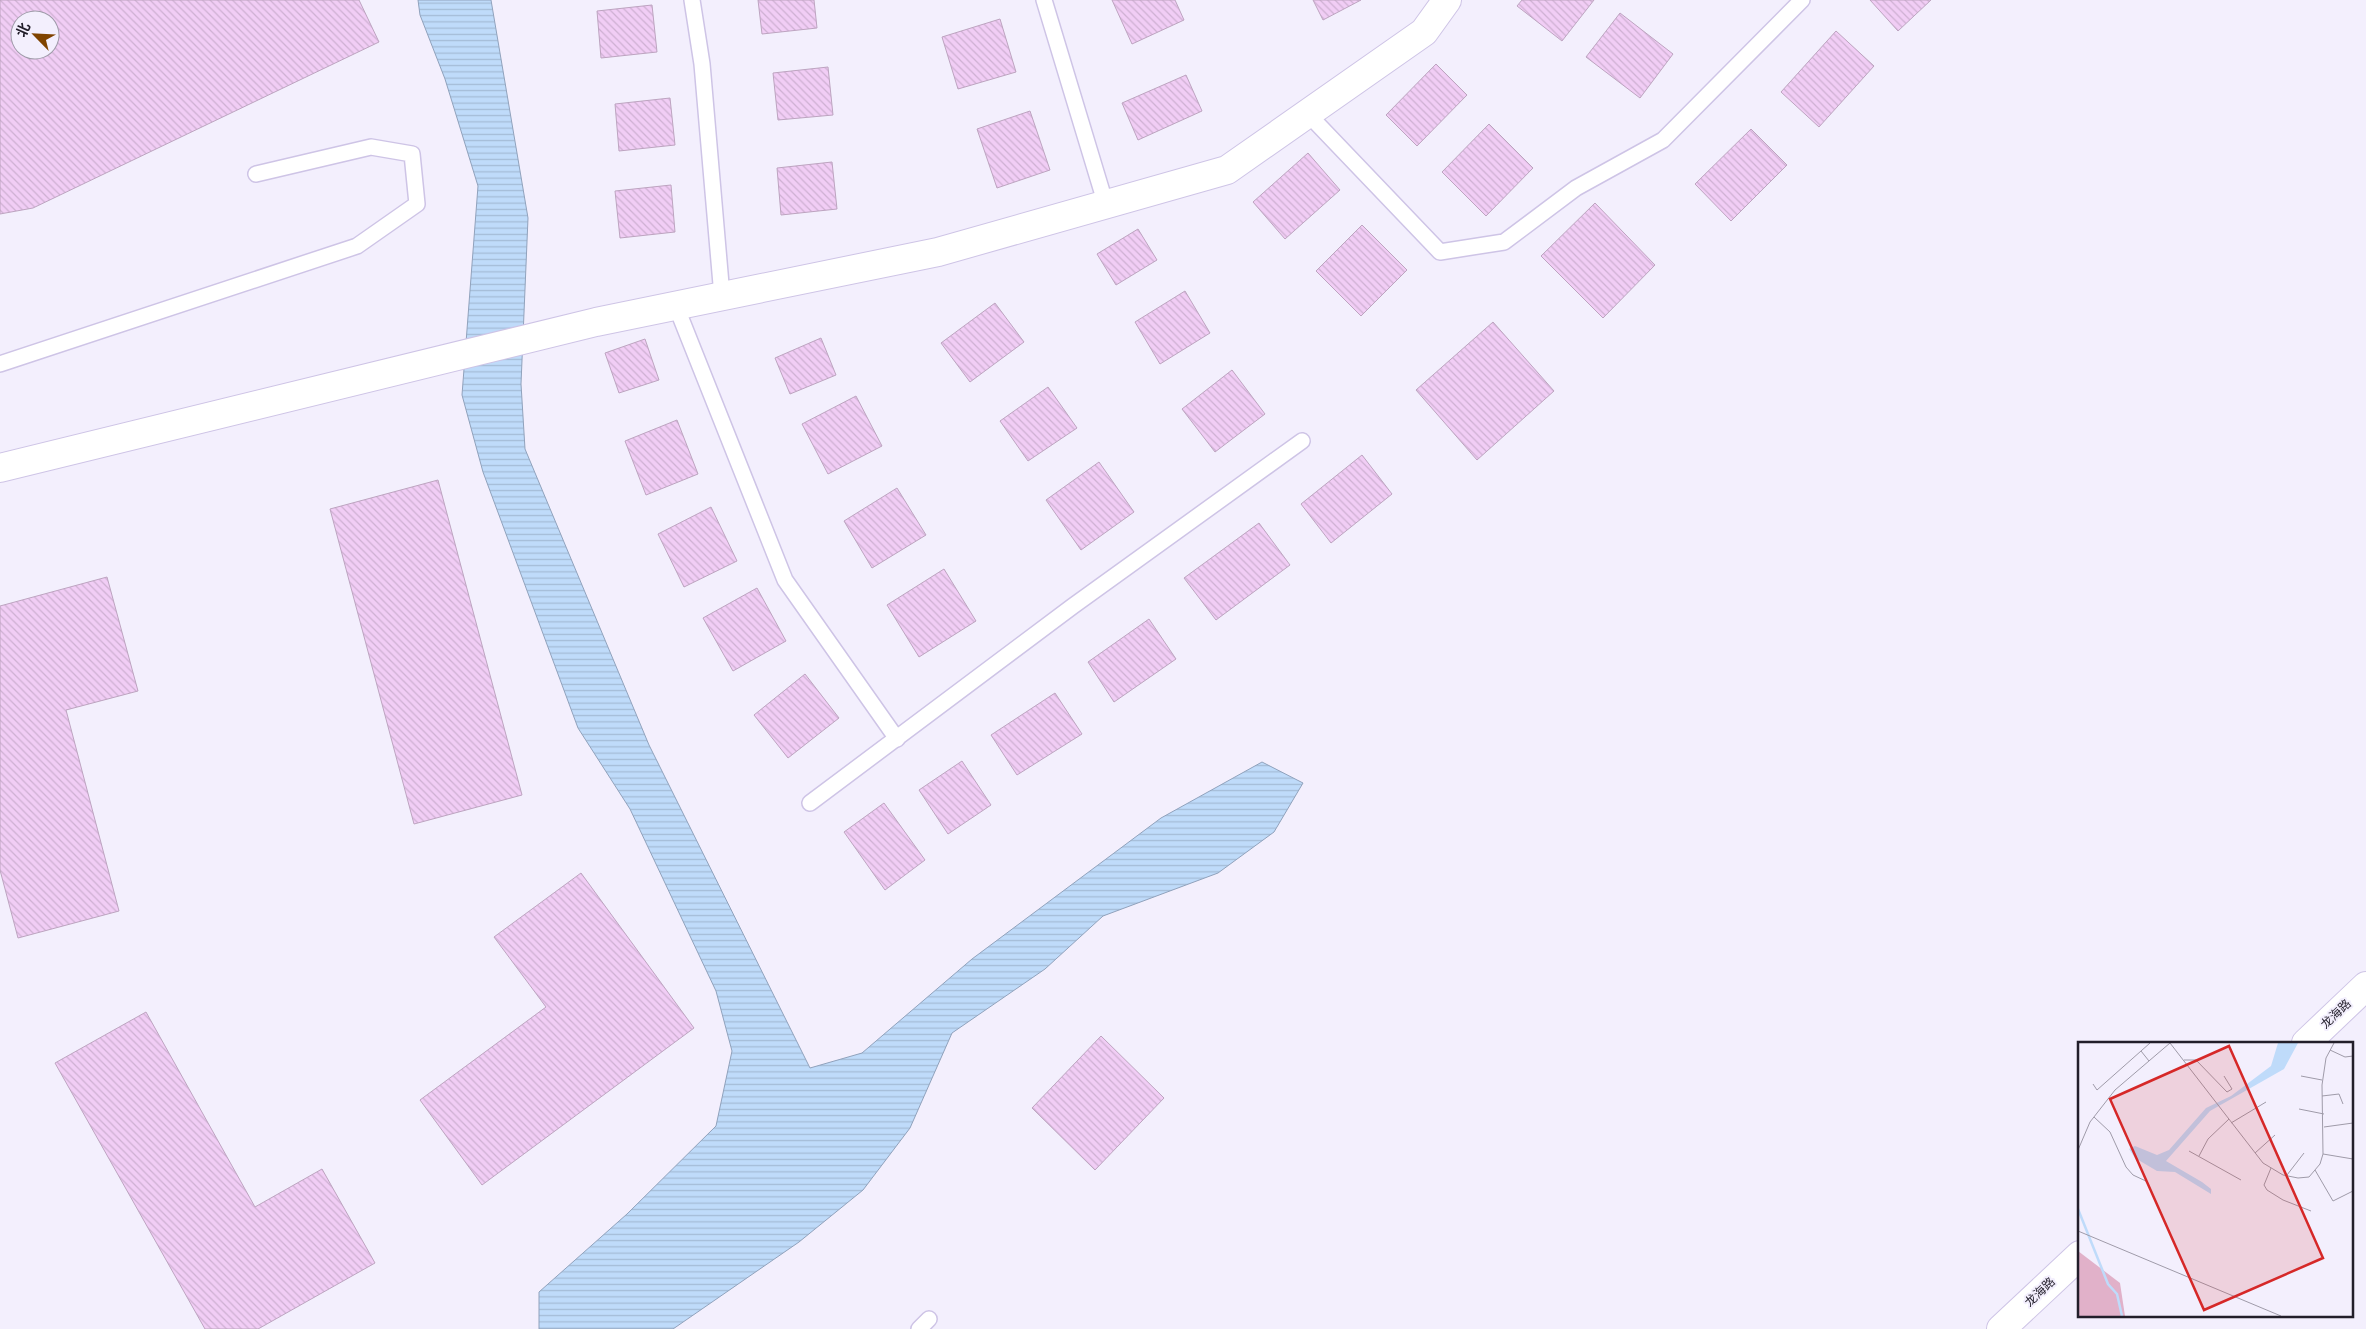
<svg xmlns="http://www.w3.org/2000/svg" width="2366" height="1329" font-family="Raleway,'Noto Sans SC',sans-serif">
<defs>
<pattern id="water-rules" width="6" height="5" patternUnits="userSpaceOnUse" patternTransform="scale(1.25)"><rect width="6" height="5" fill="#bfdbfa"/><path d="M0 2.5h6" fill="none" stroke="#a4bcd6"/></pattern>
<pattern id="building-back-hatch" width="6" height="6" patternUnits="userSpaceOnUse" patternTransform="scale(1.25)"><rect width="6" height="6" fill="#f1cdf5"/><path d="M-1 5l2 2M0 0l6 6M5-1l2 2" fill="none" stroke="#ceb0d2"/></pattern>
</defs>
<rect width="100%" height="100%" fill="#f3effd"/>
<polygon fill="url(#water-rules)" stroke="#90a2bc" points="418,0 491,0 528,218 521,384 525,449 649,745 810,1068 862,1053 972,959 1161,818 1262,762 1303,783 1274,832 1218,873 1103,916 1045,969 952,1033 910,1128 863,1190 799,1242 673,1329 539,1329 539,1292 627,1214 716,1126 732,1051 716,991 630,809 578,728 483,472 462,395 478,186 445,79 420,15"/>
<g fill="url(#building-back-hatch)" stroke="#bda4c0" fill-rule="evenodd">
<path d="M0 0H359L379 42 33 208 0 214ZM20 20H50V50H20Z"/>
<polygon points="758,0 814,0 817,28 762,34"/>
<polygon points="1112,0 1175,0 1184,20 1132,44"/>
<polygon points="1313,0 1361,0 1323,20"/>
<polygon points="1522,0 1594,0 1562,41 1517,6"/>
<polygon points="1870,0 1931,0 1898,31"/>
<polygon points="652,5 657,52 601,58 597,11"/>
<polygon points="1620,13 1673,54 1640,98 1586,57"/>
<polygon points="1000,19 1016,72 958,89 942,37"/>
<polygon points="1836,31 1874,66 1819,127 1781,92"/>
<polygon points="1436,64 1467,95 1417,146 1386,115"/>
<polygon points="828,67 833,115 778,120 773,73"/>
<polygon points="1186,75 1202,111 1138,140 1122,103"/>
<polygon points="670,98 675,145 619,151 615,104"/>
<polygon points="1030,111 1050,170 997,188 977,129"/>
<polygon points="1489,124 1533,168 1486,216 1442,172"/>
<polygon points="1751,129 1787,165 1731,221 1695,184"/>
<polygon points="1308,153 1340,190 1285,239 1253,202"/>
<polygon points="832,162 837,209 781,215 777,168"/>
<polygon points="671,185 675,232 620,238 615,191"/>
<polygon points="1595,203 1655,265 1603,318 1541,256"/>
<polygon points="1362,225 1407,270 1361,316 1316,271"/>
<polygon points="1138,229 1157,260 1116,285 1097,254"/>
<polygon points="1185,291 1210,333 1160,364 1135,322"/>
<polygon points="995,303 1024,342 970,382 941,343"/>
<polygon points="1493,322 1554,391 1477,460 1416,390"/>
<polygon points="821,338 836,375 790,394 775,358"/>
<polygon points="645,339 659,380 619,393 605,353"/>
<polygon points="1232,370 1265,414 1215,452 1182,409"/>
<polygon points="1048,387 1077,428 1028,461 1000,421"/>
<polygon points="856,396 882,446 828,474 802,424"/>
<polygon points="677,420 698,474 646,495 625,441"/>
<polygon points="1362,455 1392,494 1331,543 1301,504"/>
<polygon points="1099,462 1134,512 1081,550 1046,500"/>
<polygon points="438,480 522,795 414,824 330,509"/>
<polygon points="897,488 926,535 872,568 844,521"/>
<polygon points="711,507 737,561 684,587 658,534"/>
<polygon points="1259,523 1290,565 1216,620 1184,578"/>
<polygon points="944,569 976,621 919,657 887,605"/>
<polygon points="107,577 138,691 66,710 119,911 18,938 0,870 0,606"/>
<polygon points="757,588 786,641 733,671 703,618"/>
<polygon points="1149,619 1176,659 1114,702 1088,662"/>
<polygon points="805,674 839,718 788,758 754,715"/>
<polygon points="1055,693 1082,734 1017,775 991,735"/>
<polygon points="962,761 991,805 948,834 919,790"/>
<polygon points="884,803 925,860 885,890 844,832"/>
<polygon points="581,873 694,1028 482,1185 420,1100 546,1007 494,937"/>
<polygon points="146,1012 255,1207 322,1169 375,1263 258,1329 205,1329 55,1063"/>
<polygon points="1101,1036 1164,1098 1095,1170 1032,1108"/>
</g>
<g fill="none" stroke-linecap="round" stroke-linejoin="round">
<g stroke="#cec4e6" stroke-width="18">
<g id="service">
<polyline points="692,0 702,64 722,296"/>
<polyline points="1044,0 1106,205"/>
<polyline points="1308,114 1440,252 1504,242 1576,188 1663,140 1802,0"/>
<polyline points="676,306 785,580 897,739"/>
<polyline points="0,364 357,246 417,204 412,154 371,147 256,174"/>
<polyline points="810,803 1073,606 1302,441"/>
<polyline points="919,1329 929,1319"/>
</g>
</g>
<g stroke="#cec4e6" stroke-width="30">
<polyline id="minor" points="0,468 596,322 938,252 1227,170 1424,32 1447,0"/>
</g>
<g stroke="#cec4e6" stroke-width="30">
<g id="tertiary">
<polyline points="2306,1043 2366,986"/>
<polyline points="2001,1329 2080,1255"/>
</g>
</g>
<use href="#service" stroke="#fff" stroke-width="15"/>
<use href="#minor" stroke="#fff" stroke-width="28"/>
<use href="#tertiary" stroke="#fff" stroke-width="28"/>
</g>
<g text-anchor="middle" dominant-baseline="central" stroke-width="4" stroke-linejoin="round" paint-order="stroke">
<g font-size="12" fill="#221e2a" stroke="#f3effd">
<text transform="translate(2336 1014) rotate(-43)">龙海路</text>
<text transform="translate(2040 1292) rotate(-43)">龙海路</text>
</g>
</g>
<g transform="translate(2078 1042)">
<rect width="275" height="275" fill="#f3effd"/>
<path d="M0 209 42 241 47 274H0Z" fill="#e1b1c9"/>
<path d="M200 1H220L206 27 132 69 88 119 124 140 133 147V152L97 130 79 129 57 116 51 107 57 104 79 113 91 108 128 66 153 54 193 24Z" fill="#bfdbfa"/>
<path fill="none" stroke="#bfdbfa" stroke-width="2.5" d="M0 167 30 242 39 252 44 274"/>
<path fill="none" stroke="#9f9ba9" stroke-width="1" d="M92 1 185 121 205 133 220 136 231 135 242 122 245 112 244 43 248 16 256 1M252 8 267 15 275 14M106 18H118L149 50 154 47 146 34M71 19 63 9 72 1M223 34 244 38M15 42 19 48 63 9M244 54 261 52 265 62M221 67 246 72M16 75 32 90 48 125 55 133 70 140M153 81 188 60M246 85 275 81M0 108 12 80 37 48 92 1M111 109 163 138M177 111 197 93M245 112 275 117M121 114 130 97 151 77M193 126 186 143 189 148 205 158 233 169M237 128 255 159 275 149M209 133 226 111M0 189 203 274"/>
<path fill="#d62828" fill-opacity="0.15" stroke="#d62828" stroke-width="2.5" d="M151 4 245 216 126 268 32 57Z"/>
<rect width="275" height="275" fill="none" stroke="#221e2a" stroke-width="2.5"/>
</g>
<g transform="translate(35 35) rotate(294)"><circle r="24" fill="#f3effd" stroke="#9f9ba9"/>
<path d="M0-4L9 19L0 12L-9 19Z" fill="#804300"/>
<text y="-8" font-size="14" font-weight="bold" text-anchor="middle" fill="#221e2a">北</text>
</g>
</svg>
